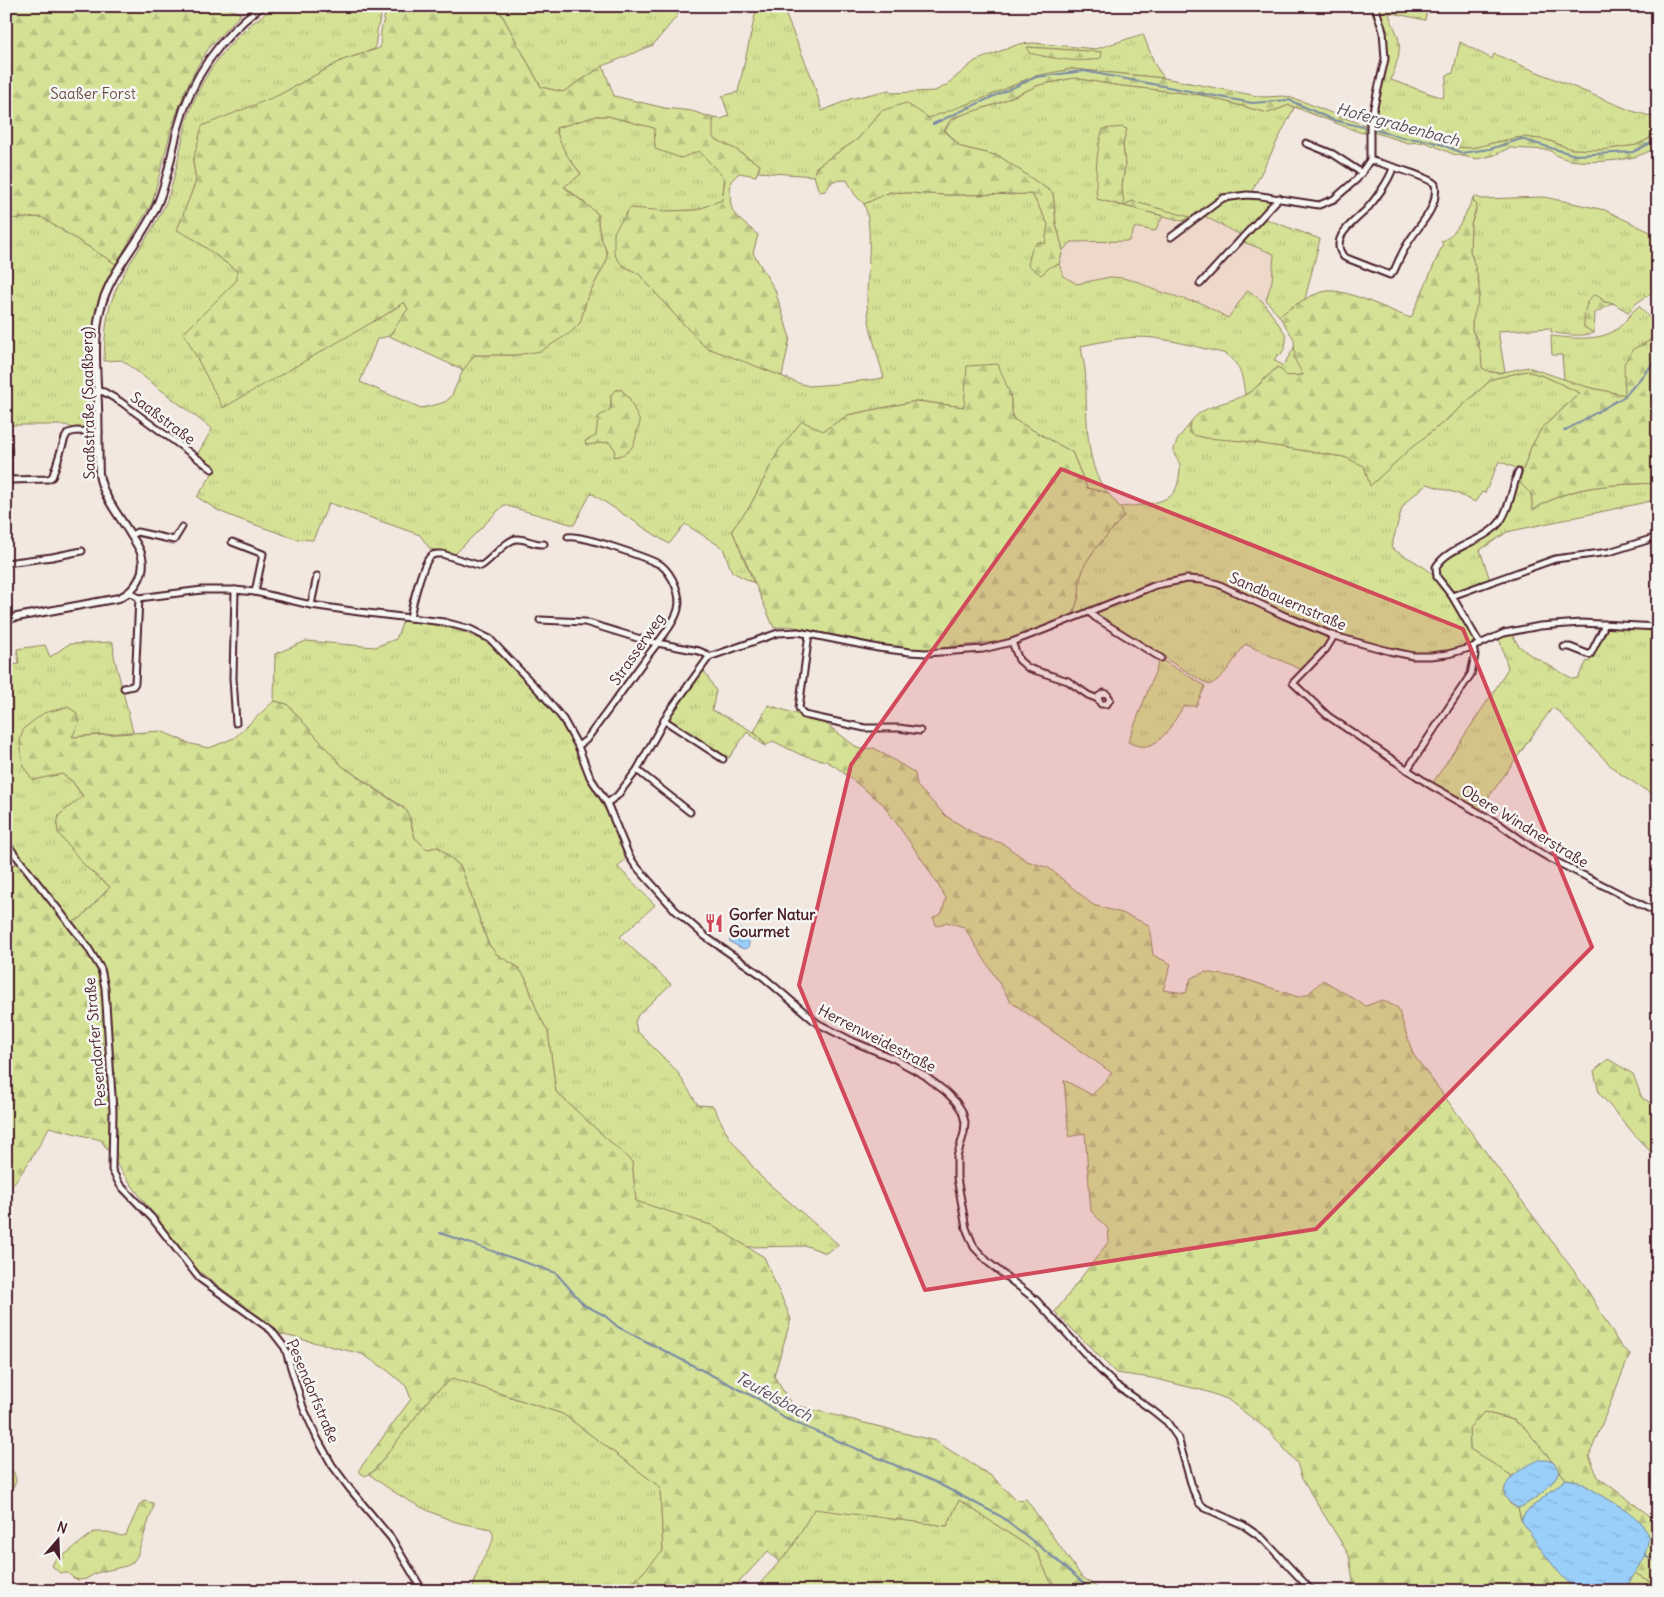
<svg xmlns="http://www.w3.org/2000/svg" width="1664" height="1597" font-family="Delius,sans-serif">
<defs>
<pattern id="grass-tufts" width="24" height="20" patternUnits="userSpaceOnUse" patternTransform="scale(1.25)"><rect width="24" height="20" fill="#d5e295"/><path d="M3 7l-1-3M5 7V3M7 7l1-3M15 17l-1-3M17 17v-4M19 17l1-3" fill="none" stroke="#b8c181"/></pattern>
<pattern id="forest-firs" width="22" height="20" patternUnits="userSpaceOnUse" patternTransform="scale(1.25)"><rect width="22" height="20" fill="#d5e295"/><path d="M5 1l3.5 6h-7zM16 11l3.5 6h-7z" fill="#b8c181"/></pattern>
<pattern id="water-ripples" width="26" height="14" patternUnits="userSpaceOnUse" patternTransform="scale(1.25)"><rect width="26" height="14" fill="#99cff8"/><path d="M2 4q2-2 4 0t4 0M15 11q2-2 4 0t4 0" fill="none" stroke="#85b1d5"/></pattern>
</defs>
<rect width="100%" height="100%" fill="#f2e8e0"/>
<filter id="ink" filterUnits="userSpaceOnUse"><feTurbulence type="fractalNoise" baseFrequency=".02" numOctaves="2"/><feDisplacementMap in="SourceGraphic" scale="10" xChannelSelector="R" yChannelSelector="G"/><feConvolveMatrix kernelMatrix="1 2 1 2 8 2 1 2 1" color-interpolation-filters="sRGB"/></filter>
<g filter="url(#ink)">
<polygon fill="#eed8ca" points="1198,215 1204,216 1241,235 1241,241 1274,254 1272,281 1266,300 1263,302 1253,293 1228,318 1199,302 1190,301 1152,289 1139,282 1122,278 1110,277 1077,284 1063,276 1059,264 1063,250 1072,242 1129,241 1135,227 1155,230 1163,216 1185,223"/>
<g fill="url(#grass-tufts)" stroke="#908060" fill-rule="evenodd">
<path d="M276 6H383L377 31 375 49 343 60 279 95 193 161 196 181 178 229 194 239 237 271V280L184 333 356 331 385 315 404 302 408 309 389 336 377 339 360 382 421 408 435 405 445 402 451 397 463 370 474 355H516L580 323 587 298 606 262 607 253 601 238 598 224V214L564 186 581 173C568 158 560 148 556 128L596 116H608L655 128 699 150 725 179 722 200 696 210 667 211 622 265 639 274 674 314 705 347 745 361 798 383 809 386 836 384 884 378C877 352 867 325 867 299 867 272 874 228 864 204L890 192 947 195 1032 194 1048 224 1041 275 1050 267 1059 264 1063 276 1077 284 1110 277 1122 278 1139 282 1152 289 1190 301 1199 302 1228 318 1248 290 1263 302 1285 333C1288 342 1285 348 1280 356L1278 354 1274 360 1283 366 1295 346 1303 375 1287 376 1277 367 1254 389 1245 395C1243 378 1240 361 1223 353 1200 348 1177 341 1154 338 1130 335 1105 341 1081 346 1082 354 1084 362 1085 369 1088 405 1082 465 1108 493L1087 488 1072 452 1013 419 1010 394 965 407 916 401 848 415 823 432 779 450 750 506 732 530 754 583 732 572 723 548 685 524 669 544 591 493 574 525 504 505 455 554 430 549 420 535 329 503 313 540 296 539 236 518 219 511 197 497 216 468 197 455 212 429 122 360 104 361C105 339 105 318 113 297 124 265 151 237 165 205 176 179 179 151 186 124 200 73 232 35 276 6ZM616 390H622L615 457V449L609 442 586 441 596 436 611 409V395Z"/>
<polygon points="497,6 678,6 677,16 653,45 603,66 563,92 541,87"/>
<path d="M757 6H782L812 78 822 111 850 99 889 90 893 93 935 91 945 86 975 61 1019 44 1034 43 1096 49 1143 34 1155 65 1164 78 1072 69 929 118 881 111 858 139 816 167 814 176 758 172 760 165 735 149 712 138 713 118 721 119 729 116 722 96 738 92ZM1028 47 1102 52 1092 60 1042 56Z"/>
<path d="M1370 6H1389C1387 18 1397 29 1399 41 1401 55 1395 67 1391 80L1443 98 1447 75 1453 73 1460 42 1492 59 1494 54 1632 111 1657 118 1650 138 1637 145 1602 150 1571 149 1547 140 1524 137 1515 138 1472 148 1454 147 1435 137 1374 126 1373 132 1364 133 1365 125 1377 81 1382 56 1379 32Z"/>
<path d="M1074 78 1115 85 1201 95 1268 113 1289 105 1294 108 1251 193 1229 195 1185 223 1183 221 1189 217 1132 201 1124 206 1163 216 1155 231 1135 227 1129 241 1072 242 1063 250 1056 224 1053 193 999 156 961 147 945 130 953 119 964 114 996 104 1039 85ZM1126 129 1123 144 1125 167 1122 185 1123 206 1097 199Z"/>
<path d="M1474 196 1482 199 1544 197 1605 210 1658 236V289L1638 302 1628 312 1613 303 1604 302 1601 298 1587 302 1584 327 1594 333C1580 337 1566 335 1551 332V328L1498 331 1505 372C1496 373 1489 373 1482 368L1478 339 1475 336 1472 330V323L1479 284 1470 251 1471 224 1476 211 1473 201Z"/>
<path d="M1248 197 1270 200 1271 202 1241 235 1204 216C1221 200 1226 200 1248 197Z"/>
<path d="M41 217 116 264C85 316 93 365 95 424L91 429 73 428 66 425H6V219Z"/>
<polygon points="1263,218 1320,239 1305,299 1279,316 1266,300 1272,281 1274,254 1241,241"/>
<path d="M1639 306 1658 328V337L1649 340 1625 395 1587 387 1564 380 1562 355H1552L1551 336C1571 338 1599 342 1617 329 1626 323 1630 312 1639 306Z"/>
<path d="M1526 371 1544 376 1580 393 1542 428 1531 447 1523 471 1499 461 1485 493 1482 492 1475 502 1456 493 1427 484 1407 501 1402 508 1391 548C1405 557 1421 563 1434 575 1451 592 1462 616 1474 637L1473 643C1415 679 1295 617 1240 590L1239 588 1237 587 1235 588C1223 583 1211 578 1198 577 1160 573 1109 601 1073 615L1079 596 1080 579 1085 564 1095 549 1124 516 1120 507C1133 506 1169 504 1175 491 1178 485 1180 474 1180 467 1180 460 1173 457 1174 450 1176 439 1184 431 1191 423L1189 428 1193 435 1243 441 1344 457 1365 466 1371 485 1412 447 1450 417 1492 379Z"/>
<path d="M1519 482 1531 494 1533 510C1573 484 1612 485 1658 483V514L1651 501 1507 532 1480 550 1490 580 1456 591H1451L1439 576 1438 565C1453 551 1474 545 1491 533 1506 521 1512 499 1519 482Z"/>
<path d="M1182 582H1202L1219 587 1323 635 1328 640 1326 646 1302 670 1245 644C1235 658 1225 678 1209 685L1097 617 1096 614 1098 611C1125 599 1153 587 1182 582Z"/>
<path d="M403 621C434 623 468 630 494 647L548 704 562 722 571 738 593 788 609 814 627 857 618 867 655 905 620 937 671 984 638 1015 635 1022 637 1031 676 1070 698 1105 713 1106 729 1137 761 1177 839 1245 826 1253 807 1246 746 1247 711 1225 636 1202 632 1162 556 1092 548 1032 537 1011 526 979 518 967 496 954 488 943 461 867 439 847 427 849 415 838 410 819 403 807 342 766 287 704 274 701 275 654 306 641 375 647 396 639Z"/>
<polygon points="1611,627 1658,630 1658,798 1619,773 1610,765 1558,711 1552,708 1479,811 1432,784 1498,685 1508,668 1499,638 1512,634 1518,645 1529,654 1573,679 1578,678 1587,661 1589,662 1606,629"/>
<polygon points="113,642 114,656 133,732 71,737 76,712 62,774 72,781 83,797 59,815 85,866 110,887 81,918 72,923 6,840 6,666 19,664 17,649 45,645 50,657 69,644"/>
<path d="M1160 659 1204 685 1205 687 1196 706H1184C1170 726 1157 758 1128 742Z"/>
<path d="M703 669 716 691 712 710C726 718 759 730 765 746L747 732 729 758 670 720 668 717Z"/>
<path d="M453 1378 563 1414 660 1487 663 1551 635 1581 619 1591H472C475 1582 477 1571 481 1563 486 1552 498 1540 491 1529 478 1526 465 1525 453 1521 423 1510 394 1494 369 1474L374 1471 433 1394Z"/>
<path d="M1484 1412 1513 1420 1526 1429 1553 1462C1538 1457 1525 1468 1512 1476L1470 1449 1469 1428Z"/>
<path d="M1559 1470 1566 1479 1525 1513 1521 1520 1518 1508C1532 1502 1554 1486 1559 1470Z"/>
<polygon points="959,1500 1037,1552 1054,1589 1057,1591 753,1591 791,1549 814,1508 947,1526"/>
<polygon points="1635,1573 1649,1581 1649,1591 1624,1591"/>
</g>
<g fill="url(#forest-firs)" stroke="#908060">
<polygon points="6,6 224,6 241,14 210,46 196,69 186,89 173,123 152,203 116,264 41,217 6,219"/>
<path d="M387 6H497L541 87 563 92 603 66 614 96 665 108 692 111 713 118V138L735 149 760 165 756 176 739 173 731 181C728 216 733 213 758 235L753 253 775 290 790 338 782 376 705 347 674 314 639 274 622 265 614 254V232L630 208 667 211 696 210 722 200 725 179 699 151 681 158 655 149 654 128 608 116H596L556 128C560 147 569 159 581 174L564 187 598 214V224L601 238 607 253 606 262 587 298 580 323 570 333 541 351 516 355H475L463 370 389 336 408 309 404 302 385 315 223 408 184 333 237 280V271L194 239 177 230 196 181 193 161 202 126 279 95 343 60 380 48 381 31Z"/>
<path d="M1027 47 1102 52 1101 58C1079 64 1051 58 1029 53Z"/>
<polygon points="1072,69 1164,78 1263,97 1284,96 1302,101 1336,115 1365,125 1364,133 1359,132 1289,105 1268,113 1201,95 1115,85 1074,78 1039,85 996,104 952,118 944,130 961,147 999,156 1053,193 1056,224 1063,250 1059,264 1050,267 1041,275 1028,265 1032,248 1038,242 1045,244 1048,224 1032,194 947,195 890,192 864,204 855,195 847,180 833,181 825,191 819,192 814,176 816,167 858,139 881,111 906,103 929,118 984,98 1034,76"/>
<path d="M1657 118H1658V148C1648 151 1638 157 1629 158 1611 162 1561 166 1550 150L1509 148 1495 155 1477 159 1453 154 1425 142 1408 143 1373 132 1374 125 1416 132 1435 137 1454 147 1472 148 1515 138 1524 137 1547 140 1571 149 1602 150 1637 145 1650 138Z"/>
<path d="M1122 127 1127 129 1123 144 1125 167 1122 185 1124 206 1132 201 1190 217 1183 221 1097 199C1095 179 1096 149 1103 129Z"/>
<path d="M1474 196 1473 201 1477 205 1471 224 1470 251 1477 273 1480 294 1472 323V330L1478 344 1481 353 1482 368 1490 372 1499 373 1528 367 1587 387 1625 395 1624 364 1633 349 1658 337V483C1612 485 1572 484 1533 510L1531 494 1519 482 1531 447 1542 428 1580 393 1544 376 1526 371 1492 379 1450 417 1412 447 1370 486 1364 466 1344 457 1243 441 1206 438 1193 435 1189 432C1187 408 1229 403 1245 395 1257 389 1267 376 1278 367L1287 376 1303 375 1295 360 1294 339 1279 316C1292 307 1311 293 1327 291 1349 289 1389 311 1411 318L1443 244 1441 242C1459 233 1466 213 1474 196Z"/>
<path d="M1593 295 1598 296 1604 302 1613 303 1595 313 1594 333 1584 327C1584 315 1584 305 1593 295Z"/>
<polygon points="998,364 1010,394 1013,419 1072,452 1087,488 1108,493 1120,507 1124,516 1095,549 1085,564 1080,579 1079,595 1073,615 1017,637 994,642 927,650 899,648 789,626 774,628 732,530 750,506 779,450 802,421 823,431 848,415 916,401 964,407 967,366"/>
<path d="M616 390H622L629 398 640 422C634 441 636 453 614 457L615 449 609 442 586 445 585 441 596 436 598 417 611 409V395Z"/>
<path d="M274 701 287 704 342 766 407 811 415 838 427 849 438 847 461 867 488 943 496 954 518 967 526 979 537 1011 548 1032 556 1092 632 1162 636 1201 711 1225 764 1257 791 1319 774 1376 791 1404 935 1441 993 1477 1016 1500 1026 1499 1081 1576 1102 1591H1057L1054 1589 1037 1552 959 1500 947 1526 814 1509 791 1549 779 1562 768 1551 731 1591H619L635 1581 663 1551 660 1487 563 1414 453 1378 433 1394 374 1471 365 1476 358 1471 411 1399 406 1386 387 1370 362 1354 280 1334 190 1264 117 1165 101 1140 49 1127C37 1151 23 1172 6 1193V867L18 863 66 925 81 918 110 887 85 866 58 833 57 824 59 815 83 796 72 781 62 774 33 780 23 766 20 740 24 728 44 713 67 707 76 712 79 723 72 737 161 731 191 744 209 748 234 738Z"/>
<polygon points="768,705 825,723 859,749 874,748 915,773 917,786 946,816 980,837 1002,843 1027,861 1049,868 1093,905 1122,913 1149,925 1153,955 1171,964 1163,990 1186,993 1191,978 1205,972 1242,978 1298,997 1308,994 1323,980 1366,1006 1382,1000 1398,1008 1413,1054 1585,1286 1621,1347 1630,1354 1589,1456 1598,1477 1658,1522 1658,1591 1649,1591 1649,1581 1635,1573 1645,1555 1626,1510 1578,1481 1566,1479 1526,1429 1514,1420 1484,1412 1469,1428 1470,1449 1512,1476 1505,1488 1510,1504 1518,1508 1521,1520 1573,1586 1581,1591 1351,1591 1353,1581 1349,1555 1302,1479 1297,1463 1268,1430 1227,1399 1205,1391 1152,1378 1116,1373 1055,1312 1109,1241 1108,1229 1091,1211 1085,1133 1069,1137 1064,1080 1092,1095 1112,1073 1011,1002 964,927 947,922 937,926 933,918 942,913 946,898 925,864 883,804 836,767 826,761 801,755 773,741 765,746 764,742 754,732"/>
<polygon points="1608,1059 1633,1074 1642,1098 1658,1107 1658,1159 1640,1141 1599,1093 1594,1071"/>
<path d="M6 1464C18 1474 20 1485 6 1494Z"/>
<polygon points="144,1501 153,1503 153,1508 137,1556 132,1563 126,1566 96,1573 86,1579 78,1580 72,1577 68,1573 60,1573 52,1566 56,1558 67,1553 94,1532 108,1532 121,1536 126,1535 140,1504"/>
</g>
<polygon fill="#d5e295" stroke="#908060" points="1389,6 1428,6 1425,20 1388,12"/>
<g fill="url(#water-ripples)" stroke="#7989a6">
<path d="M735 926C744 929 752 939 748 948L743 949 730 942 729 935Z"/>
<path d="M1539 1460H1546L1553 1462 1559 1470C1554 1486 1532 1502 1518 1508 1485 1491 1520 1468 1539 1460Z"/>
<path d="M1566 1479 1578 1481 1626 1510 1641 1522 1649 1538 1645 1555 1624 1591C1613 1591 1592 1593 1581 1591 1564 1587 1532 1535 1521 1520L1525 1513Z"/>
</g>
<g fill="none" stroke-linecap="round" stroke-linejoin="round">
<g stroke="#7989a6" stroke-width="2">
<polyline points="933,124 1036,77 1084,71 1252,103 1289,100 1333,120 1380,131 1403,138 1426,140 1443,145 1462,153 1490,149 1521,139 1575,155 1633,152 1658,139"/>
<polyline points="1564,431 1625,396 1658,358"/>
<polyline points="440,1233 556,1273 584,1305 604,1315 618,1327 762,1401 784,1418 935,1482 1002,1517 1062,1564 1092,1591"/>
<polyline points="1645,1555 1658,1563"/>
</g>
<g stroke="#4a1f2b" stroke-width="9">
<g id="minor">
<polyline points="1306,143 1333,154 1362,173"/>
<path d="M1370 160C1385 165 1425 175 1435 184 1439 209 1419 224 1408 243 1402 252 1398 262 1394 271L1390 275 1344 257C1328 238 1354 222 1366 210 1375 200 1389 181 1393 168"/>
<polyline points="1171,237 1223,198 1247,195 1261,196 1319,205 1334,199 1357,179 1370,160 1370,124 1385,59 1383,31 1375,6"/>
<polyline points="1200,284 1279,198"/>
<polyline points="98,391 104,392 121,402 212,469"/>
<polyline points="8,449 8,475 11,480 48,479 52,477 53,475 65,438 68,433 76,431 99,432"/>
<polyline points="131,535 137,532 174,540 182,527"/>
<path d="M568 537C583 535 645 557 661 565 672 574 682 595 678 609 675 623 658 642 649 654 628 683 607 712 586 740L578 746"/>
<polyline points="232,542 263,554 255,592"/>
<polyline points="6,563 52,557 82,551"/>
<polyline points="235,590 233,678 236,723"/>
<polyline points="129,592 139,598 202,590 235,590 255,592 311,605 359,612 444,622 470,629 490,639 544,696 563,719 578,746 590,777 607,803 629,856 635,865 675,910 706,937 761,975 817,1023 852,1041 895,1059 924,1075 946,1092 956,1102 962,1111 965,1122 964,1133 957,1157 957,1178 966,1228 974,1247 989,1263 1036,1300 1100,1370 1116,1385 1152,1410 1167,1422 1178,1438 1193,1490 1199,1503 1205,1508 1243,1525 1263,1539 1312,1591"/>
<polyline points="1452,596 1555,559 1609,552 1654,538"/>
<polyline points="311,605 317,576"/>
<polyline points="1089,612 1096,618 1161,658"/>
<path d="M410 618C412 606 422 563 431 556 434 553 438 554 442 554L481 566C491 560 506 540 516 539 525 538 534 545 544 544"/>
<polyline points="540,620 585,622 647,641 699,651 706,654 709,657"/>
<polyline points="809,634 799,708 804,715 865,728 899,728 920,731"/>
<polyline points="1334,636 1326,649 1293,683 1328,716 1430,785 1499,824 1534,849 1551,859 1658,913"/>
<polyline points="1012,642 1019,660 1028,668 1068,681 1088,695 1098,699 1101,704 1107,704 1110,699 1107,694 1104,693 1099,696 1098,699"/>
<path d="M1480 644 1452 596 1437 577 1436 567C1448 546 1484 542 1499 523 1509 511 1513 486 1518 472"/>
<polyline points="1564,647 1570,647 1590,655 1603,629 1604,624"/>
<polyline points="124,688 133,686 135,683 139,598"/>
<polyline points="664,720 723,759"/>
<polyline points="637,770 690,812"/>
<polyline points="1407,770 1471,674 1475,655 1473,647"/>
<polyline points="607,803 617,796 637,770 669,712 709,657 778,633 798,632 878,648 910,652 926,653 983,649 1012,642 1046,629 1156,585 1187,579 1202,580 1218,584 1283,615 1334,636 1389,651 1413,656 1430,656 1448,654 1473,647 1504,633 1540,626 1581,623 1658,627"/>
<polyline points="6,843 87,946 101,969 105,988 113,1111 112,1170 120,1185 152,1218 199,1278 271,1330 285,1348 303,1407 317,1438 332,1465 350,1489 391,1538 423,1591"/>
</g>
</g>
<g stroke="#4a1f2b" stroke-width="10">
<path id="tertiary" d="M6 619 119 598C137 590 147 571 141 553 138 545 133 539 129 532 118 514 102 495 99 474 98 451 99 428 98 406 97 375 93 342 100 311 109 271 141 242 157 205 168 180 171 154 178 128 192 76 219 38 262 6"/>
</g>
<use href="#minor" stroke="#f6f6f2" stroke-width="5"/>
<use href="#tertiary" stroke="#f6f6f2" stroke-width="6"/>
</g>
</g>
<path fill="#d1495b" fill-opacity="0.2" stroke="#d1495b" stroke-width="4" stroke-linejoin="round" d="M1061 469 1463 629 1592 947 1316 1229 925 1290 799 985 851 765Z"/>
<defs>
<g id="restaurant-bare" transform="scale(1.5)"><path d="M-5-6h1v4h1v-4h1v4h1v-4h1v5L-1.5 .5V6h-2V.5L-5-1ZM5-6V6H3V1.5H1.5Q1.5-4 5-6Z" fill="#d1495b" stroke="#f6f6f2" stroke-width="2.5" paint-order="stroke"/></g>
</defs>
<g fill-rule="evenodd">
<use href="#restaurant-bare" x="714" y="923"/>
</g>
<g text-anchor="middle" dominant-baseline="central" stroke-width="5" stroke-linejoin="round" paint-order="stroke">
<g font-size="15" fill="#6d5046" stroke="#f6f6f2">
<text x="93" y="93">Saaßer Forst</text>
</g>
<g font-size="15" fill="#4a1f2b" stroke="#f6f6f2">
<text transform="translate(88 403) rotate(-91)">Saaßstraße (Saaßberg)</text>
<text transform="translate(163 418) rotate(37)">Saaßstraße</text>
<text transform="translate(1288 601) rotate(23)">Sandbauernstraße</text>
<text transform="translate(637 649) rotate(-55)">Strasserweg</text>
<text transform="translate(1525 826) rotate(31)">Obere Windnerstraße</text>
<text transform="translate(877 1038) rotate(27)">Herrenweidestraße</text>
<text transform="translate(95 1042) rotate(-95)">Pesendorfer Straße</text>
<text transform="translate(313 1391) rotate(67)">Pesendorfstraße</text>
</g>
<g font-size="15" font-weight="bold" fill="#4a1f2b" stroke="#f6f6f2" text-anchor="start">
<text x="729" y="914">Gorfer Natur<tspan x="729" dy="17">Gourmet</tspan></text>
</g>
<g font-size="16" font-style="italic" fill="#5e4b5e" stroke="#f6f6f2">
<text transform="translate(1398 124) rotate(15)">Hofergrabenbach</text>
<text transform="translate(774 1396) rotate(29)">Teufelsbach</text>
</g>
</g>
<rect width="1664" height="1597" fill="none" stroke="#f6f6f2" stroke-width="25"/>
<rect x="12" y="12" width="1639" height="1572" fill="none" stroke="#4a1f2b" stroke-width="2" filter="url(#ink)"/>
<g transform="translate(58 1540) rotate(19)" stroke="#f6f6f2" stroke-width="4" paint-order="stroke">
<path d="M0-4L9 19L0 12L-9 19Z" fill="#4a1f2b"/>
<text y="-8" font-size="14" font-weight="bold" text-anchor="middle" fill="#4a1f2b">N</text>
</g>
</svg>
